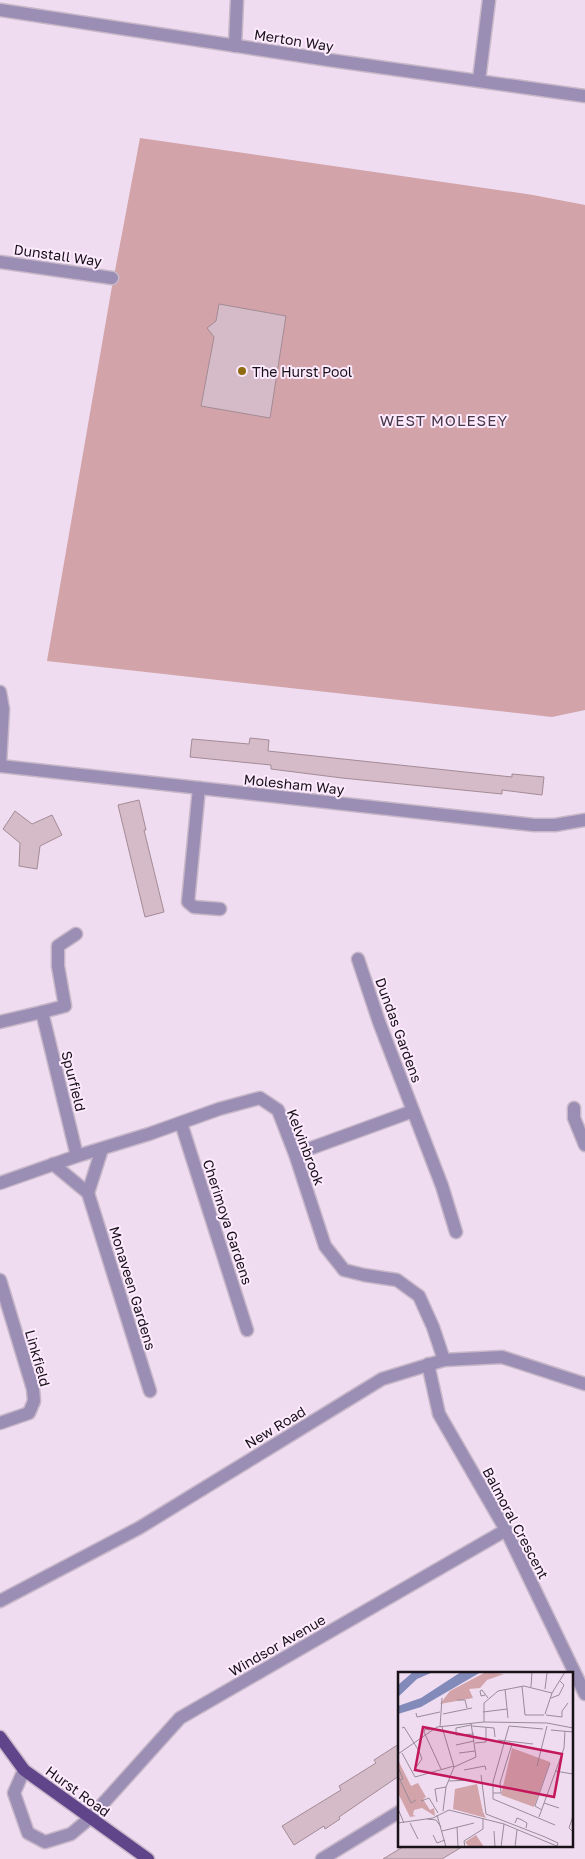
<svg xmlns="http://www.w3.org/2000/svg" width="585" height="1859" font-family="'Golos Text',sans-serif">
<rect width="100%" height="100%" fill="#efdcf0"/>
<polygon fill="#d2a3a8" points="140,138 533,195 585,205 585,710 552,717 47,661 111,292"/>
<g fill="#d5bbc7" stroke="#a38b96">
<polygon points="219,304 286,316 270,418 201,406 214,337 207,328 216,321"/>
<polygon points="250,738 269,740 268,751 512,777 512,774 544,777 542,795 502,790 502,794 342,778 271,769 271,765 190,757 192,739 249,744"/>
<polygon points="139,800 146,830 144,830 164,912 145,917 118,805"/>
<polygon points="15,811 32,824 52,815 62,835 40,846 37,869 19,866 20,843 3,829"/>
<polygon points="399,1744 399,1776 339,1817 340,1819 325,1829 324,1826 294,1845 282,1826 341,1790 339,1786 376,1763 374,1760"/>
<polygon points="406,1845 465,1845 442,1859 383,1859"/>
</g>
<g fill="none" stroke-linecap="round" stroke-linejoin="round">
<g stroke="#c8b7c9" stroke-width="15">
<g id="street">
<polyline points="0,10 329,60 585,96"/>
<polyline points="235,46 237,0"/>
<polyline points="479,80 489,0"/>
<polyline points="0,262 112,278"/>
<polyline points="0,692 3,709 0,764"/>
<polyline points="0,766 534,825 555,825 585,820"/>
<polyline points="199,788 188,902 194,907 220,909"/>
<polyline points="358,959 379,1022 442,1186 456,1232"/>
<polyline points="42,1012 65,1006 58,966 58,946 76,934"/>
<polyline points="0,1022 42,1012 77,1156"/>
<polyline points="574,1108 574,1118 585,1145"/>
<polyline points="181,1123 247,1330"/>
<polyline points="295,1154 413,1111"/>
<polyline points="53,1164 88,1193 150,1391"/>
<polyline points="0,1183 77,1156 149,1134 219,1109 260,1098 278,1110 295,1154 325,1246 344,1270 364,1275 397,1280 419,1296 433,1327 444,1360"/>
<polyline points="88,1193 102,1149"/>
<polyline points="0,1280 33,1389 34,1401 29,1413 0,1423"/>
<polyline points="428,1364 439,1414 506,1530 585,1694"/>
<polyline points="0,1601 139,1528 382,1379 444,1360 502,1357 585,1384"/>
<polyline points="24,1770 14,1793 28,1833 45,1842 71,1834 90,1818 180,1718 506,1530"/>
<polyline points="322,1859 399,1812"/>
</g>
</g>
<g stroke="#c8b7c9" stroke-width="15">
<polyline id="primary" points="0,1737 24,1770 148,1859"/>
</g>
<use href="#street" stroke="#9b8eb5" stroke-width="12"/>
<use href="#primary" stroke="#60458a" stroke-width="12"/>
</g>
<circle fill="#8f6c11" stroke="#fdeafe" stroke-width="2" cx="242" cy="371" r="5"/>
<g text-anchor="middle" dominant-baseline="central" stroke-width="4" stroke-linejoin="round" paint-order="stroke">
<g font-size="14" fill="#181118" stroke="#fdeafe">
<text transform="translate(294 40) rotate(9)">Merton Way</text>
<text transform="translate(58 255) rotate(8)">Dunstall Way</text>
<text transform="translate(294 784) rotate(6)">Molesham Way</text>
<text transform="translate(399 1030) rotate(70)">Dundas Gardens</text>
<text transform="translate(74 1081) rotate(76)">Spurfield</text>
<text transform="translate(306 1147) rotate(69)">Kelvinbrook</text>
<text transform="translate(228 1222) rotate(72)">Cherimoya Gardens</text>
<text transform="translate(133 1288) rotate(73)">Monaveen Gardens</text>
<text transform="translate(38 1358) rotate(74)">Linkfield</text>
<text transform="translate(275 1427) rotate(-31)">New Road</text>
<text transform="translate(516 1523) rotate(62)">Balmoral Crescent</text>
<text transform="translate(277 1645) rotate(-30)">Windsor Avenue</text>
<text transform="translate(78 1791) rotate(36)">Hurst Road</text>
</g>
<g font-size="14" fill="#181118" stroke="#fdeafe" text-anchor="start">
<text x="252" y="371">The Hurst Pool</text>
</g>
<g font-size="15" letter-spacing="1" fill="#473848" stroke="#fdeafe">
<text x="444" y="420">WEST MOLESEY</text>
</g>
</g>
<g transform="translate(398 1672)">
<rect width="175" height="175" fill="#efdcf0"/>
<path d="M88 0 106 2 89 8 82 16 71 17 75 26 42 32 52 19ZM114 76 152 90 136 135 103 123ZM0 88 13 114 20 111 28 125 22 129 25 127 32 138 36 136 37 144 24 136 16 138 15 143 18 144 12 145 0 121ZM79 112 85 140 88 146 55 137 57 117ZM78 163 86 175H71L67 170Z" fill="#d2a3a8"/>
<path d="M15 0H35L19 7 0 25V13ZM63 0H83L23 35 0 42V34L23 26Z" fill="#818ab9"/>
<path fill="none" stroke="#998b9a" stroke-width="1" d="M124 14 127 43H146M133 15 134 0M107 17 110 46M147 17 149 1M87 23 83 24 82 19 84 18 90 26M153 26 161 23 166 13 162 9M59 28H67L69 36M85 40 109 37M18 41 19 45 42 40M45 42 74 36M147 42 154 21 167 0M148 43 164 45V39L170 31M86 50V31L100 19 126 14 154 21M149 51 175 56M73 53 58 56V63L76 62M74 54 96 56 97 65M111 54 95 110V127L157 153M111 54 145 57M42 55 44 26M44 55 56 95 48 115 45 139M4 56 6 55 21 79 24 87 19 94M32 58 27 57 26 60 43 97M153 58 175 60M100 68 135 72M77 71 88 70V55M58 73 76 69M4 81 17 105 56 94M61 81 77 79M0 82 39 55 86 50 149 51M139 94 149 54M0 95 5 107 2 108 0 104M56 95 78 85 73 51M66 98 87 94 88 98M157 99 175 102M83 103 88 142 147 165 160 171 159 174M2 108 13 131 18 128M51 109 73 108M95 121H103L102 111 114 72M23 129 31 126 40 141M39 130 37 117 48 115M146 131 161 136M0 137 6 151M144 138 137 134 152 91M39 143 48 175M175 144 171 156 175 160M141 145 166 76 167 59M29 147 38 148 43 155M0 151 35 146 51 138 106 152 161 175M12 151 20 167M117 151 119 146 124 148 129 151 128 156M59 155 60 175M44 159 76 151M96 159 97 175M35 163 39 171 47 168M67 175 66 169 85 157V147M103 175 106 152M117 175 119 158"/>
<path fill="#c2185b" fill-opacity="0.15" stroke="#c2185b" stroke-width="2.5" d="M25 55 164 82 156 125 17 98Z"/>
<rect width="175" height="175" fill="none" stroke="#181118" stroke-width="2.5"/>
</g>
</svg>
